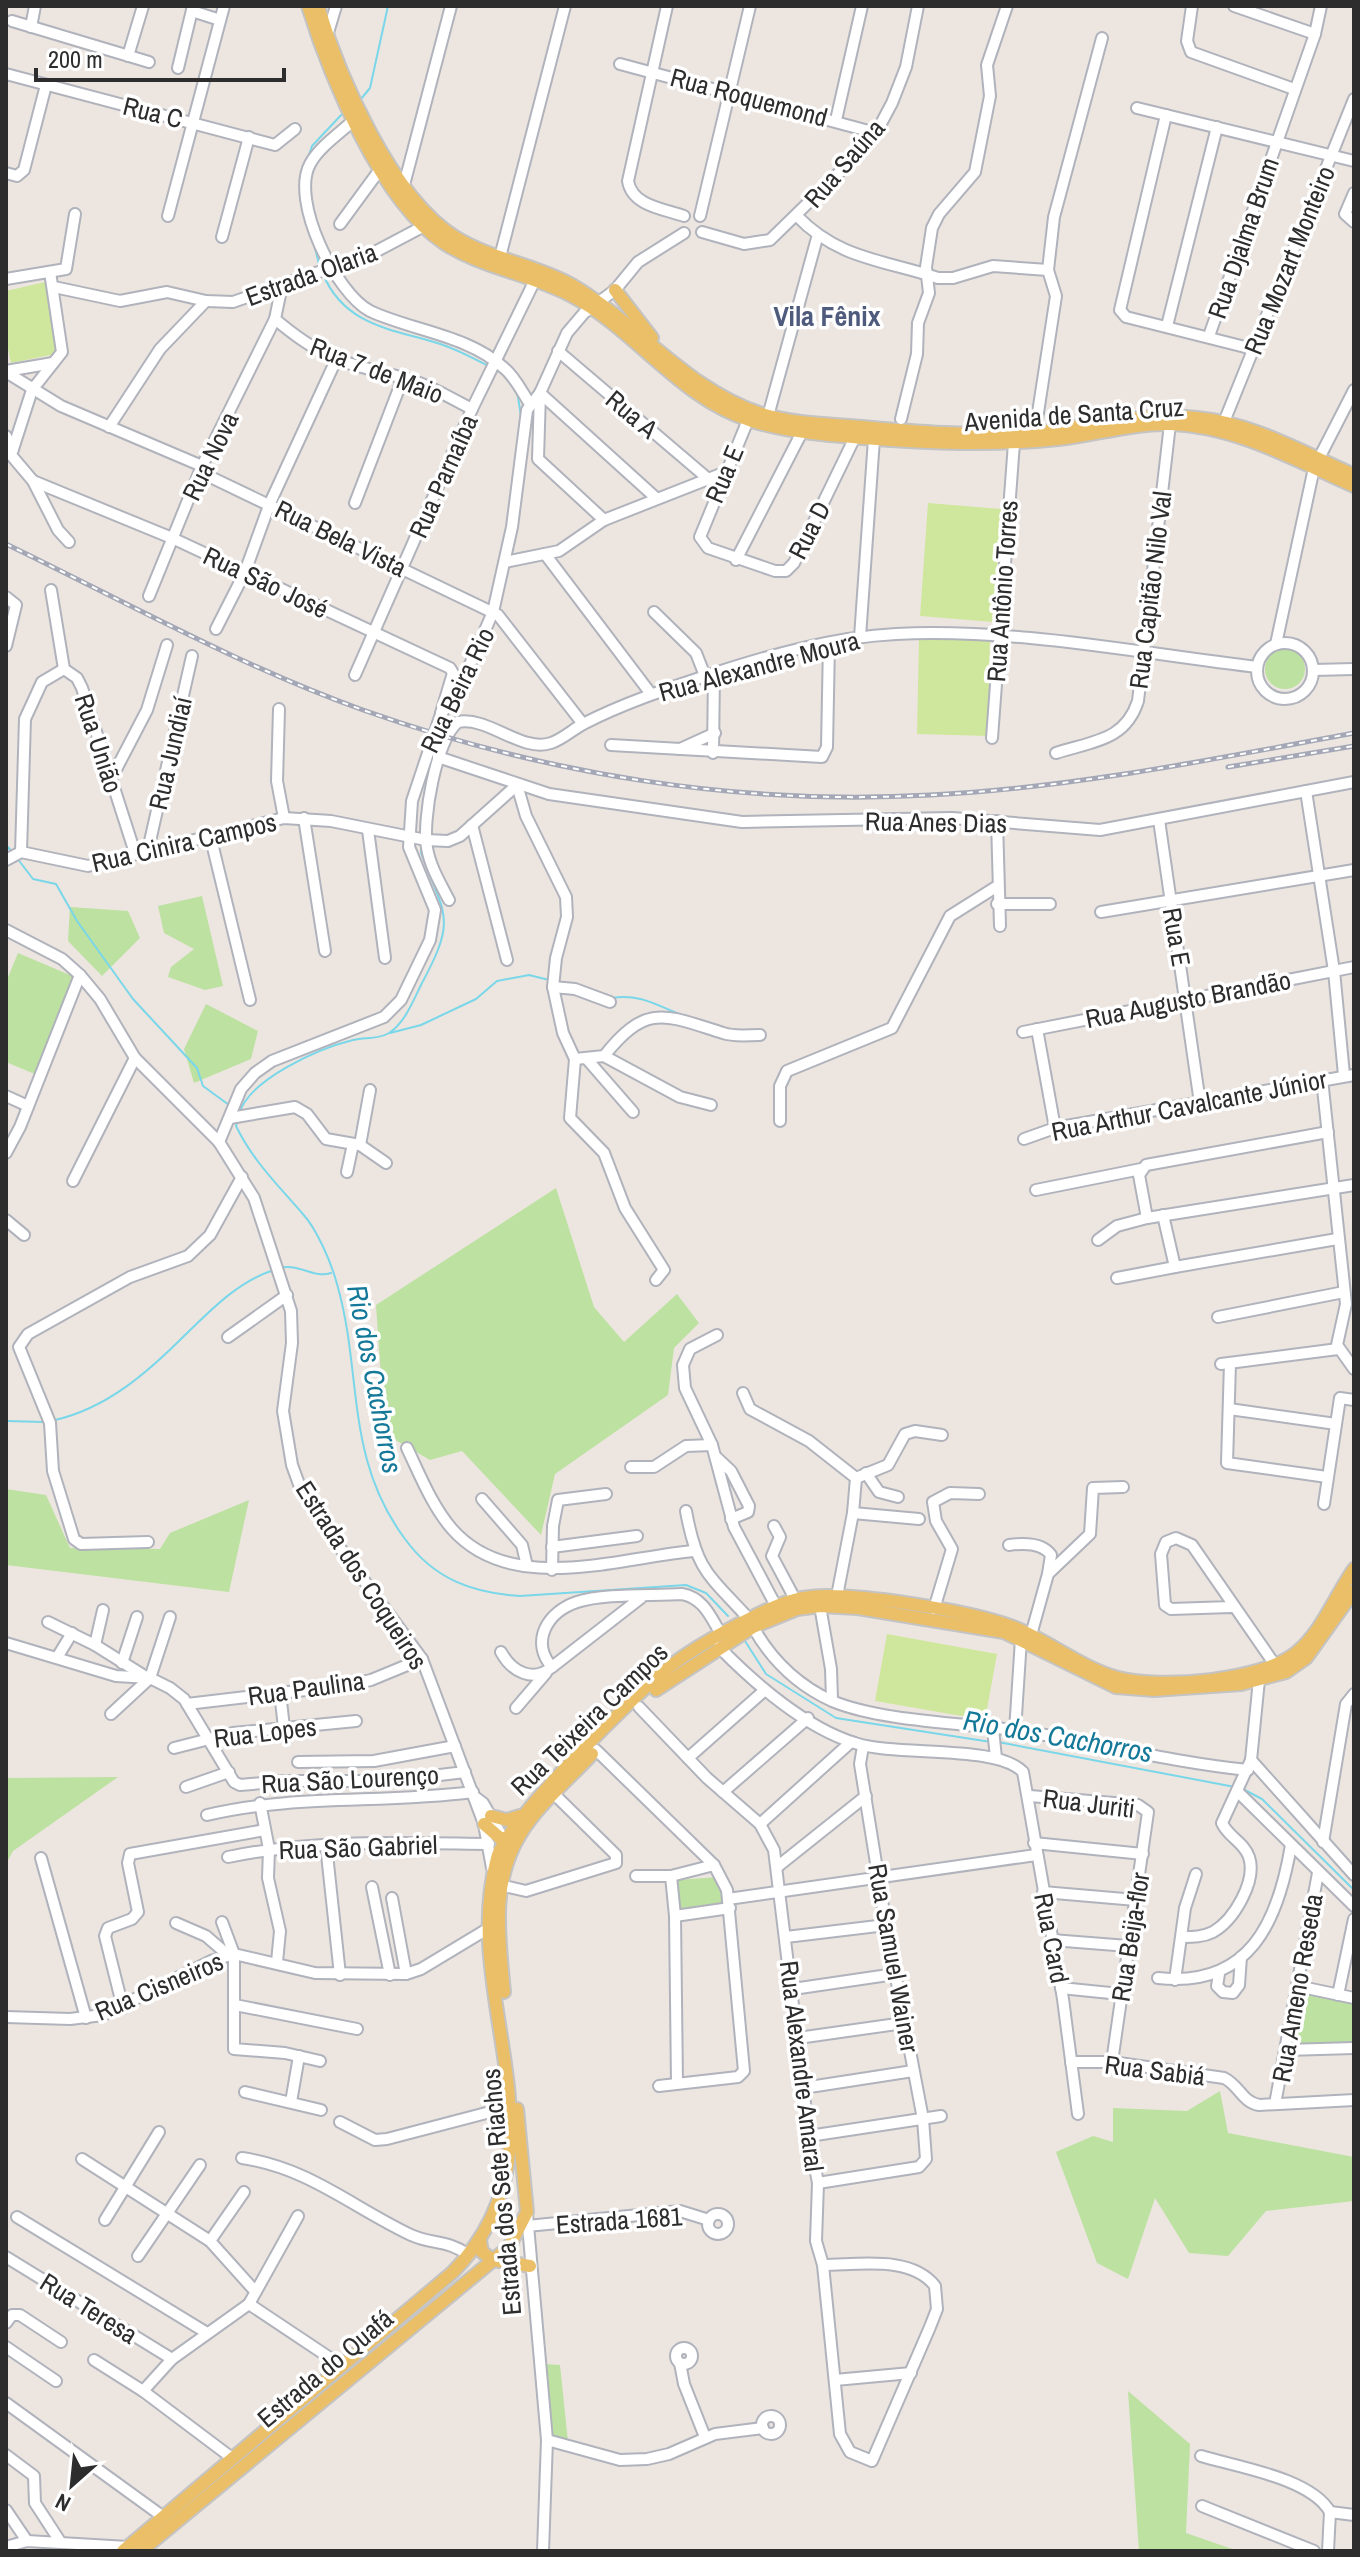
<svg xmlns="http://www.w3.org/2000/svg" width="1360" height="2557" font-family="'Archivo Narrow',sans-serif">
<rect width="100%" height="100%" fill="#ede6e0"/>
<g fill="#bce1a0">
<circle cx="1285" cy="669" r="20"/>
<polygon points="202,896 223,986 205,990 168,977 171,967 194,949 164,933 158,906"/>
<polygon points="70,907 128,911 140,938 102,976 68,941"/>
<polygon points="18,953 77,978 37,1075 6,1062 6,982"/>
<polygon points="206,1004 258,1031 251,1059 194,1083 184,1049"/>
<polygon points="556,1188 594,1307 624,1342 677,1294 699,1323 674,1348 668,1395 555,1474 541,1535 462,1451 430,1460 385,1434 376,1305"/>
<polygon points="6,1489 46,1495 70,1548 160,1549 170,1533 249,1500 229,1592 6,1565"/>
<polygon points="118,1777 13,1851 6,1864 6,1778"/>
<polygon points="719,1877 724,1904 679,1909 677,1880"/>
<polygon points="1299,1988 1354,1999 1354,2044 1289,2047"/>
<polygon points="1220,2091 1228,2133 1354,2157 1354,2201 1266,2211 1228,2256 1189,2253 1155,2198 1128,2279 1097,2263 1056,2152 1093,2136 1113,2142 1113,2108 1187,2111"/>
<polygon points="545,2364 560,2365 568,2442 550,2437"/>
<polygon points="1128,2391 1190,2444 1186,2533 1238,2551 1139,2551"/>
</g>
<g fill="#cfe79c">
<polygon points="45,282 60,353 11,363 6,339 6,291"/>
<polygon points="928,503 1001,509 993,622 920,616"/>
<polygon points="919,637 990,638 988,736 917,734"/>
<polygon points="887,1634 997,1654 985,1720 875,1701"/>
</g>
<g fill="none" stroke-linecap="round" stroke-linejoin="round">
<g stroke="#79d7e9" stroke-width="2">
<polyline points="361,99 370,88 388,6"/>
<polyline points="302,176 312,146 343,113"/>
<polyline points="300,182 306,223"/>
<polyline points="315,248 320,268"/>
<path d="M323 274C344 325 391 329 437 343 455 348 472 358 489 366"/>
<polyline points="517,391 521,416"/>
<polyline points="520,553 549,548"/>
<polyline points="6,845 13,853"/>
<polyline points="17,858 33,879 56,884 77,921 133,999 197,1068 203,1086 229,1105"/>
<path d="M612 998C641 993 659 1007 685 1016"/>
<polyline points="390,1033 421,1025 476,999 497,981 529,975 549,980"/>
<path d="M239 1114C249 1079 320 1048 353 1040 366 1037 377 1040 389 1033 405 1023 414 999 422 983 457 918 445 916 421 853L422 845"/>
<path d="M238 1120 236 1126C253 1161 277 1184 302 1213 317 1229 331 1262 337 1284 363 1374 344 1457 405 1539 434 1579 472 1593 520 1596L686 1585 706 1593 728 1616"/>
<path d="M280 1268C299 1263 314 1279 331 1273"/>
<path d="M55 1420C107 1408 147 1373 184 1336 210 1311 238 1281 274 1270"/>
<polyline points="6,1421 45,1422"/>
<polyline points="745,1641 766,1674 836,1718 991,1742"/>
<polyline points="998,1742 1235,1787"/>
<polyline points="1241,1788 1262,1799 1354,1890"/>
</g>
<g stroke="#b0b3bc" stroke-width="14">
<g id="minor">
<path d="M667 6 628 181C632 206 664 209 684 216"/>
<polyline points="1192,6 1187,41 1191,52 1294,89"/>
<polyline points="1234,6 1315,34"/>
<polyline points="192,11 220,20"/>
<polyline points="12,21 149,62"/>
<polyline points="31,27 35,6"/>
<polyline points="327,36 336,6"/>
<polyline points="128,56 143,6"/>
<polyline points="620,64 876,133"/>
<polyline points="178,68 193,6"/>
<polyline points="6,74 275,145 295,129"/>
<polyline points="1137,108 1354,161"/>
<polyline points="1166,115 1120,310 1126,317 1253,349"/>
<path d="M354 120C340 133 319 147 310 164 290 201 336 293 370 311 413 331 468 335 504 368 515 377 522 392 530 404"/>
<polyline points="836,120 862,6"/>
<polyline points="6,173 17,176 24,170 46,85"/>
<polyline points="404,185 451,6"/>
<polyline points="1354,193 1345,214 1354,222"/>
<polyline points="168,216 224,6"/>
<polyline points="700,216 750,6"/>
<path d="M797 216C838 259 884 260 938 278H953L993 266 1048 270"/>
<polyline points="340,224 381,168"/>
<polyline points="702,232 744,244 770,240 851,161 876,133 892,103 906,67 918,6"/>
<polyline points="222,237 249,137"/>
<polyline points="500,257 565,6"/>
<polyline points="6,279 66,269 75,214"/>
<path d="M282 285 275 319C323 360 345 363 404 378 428 384 450 398 472 409"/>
<polyline points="54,287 120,301 167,292 206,301 233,302 373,253 424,226"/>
<polyline points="1167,326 1217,127"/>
<polyline points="1209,336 1315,34 1321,6"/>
<polyline points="558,351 706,477"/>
<polyline points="6,371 53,363"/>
<polyline points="6,372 61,406 202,466"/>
<polyline points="540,393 656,498"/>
<polyline points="768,416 817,238"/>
<polyline points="901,419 917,354 918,323 929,293 926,267 932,228 939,214 975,172 990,96 987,65 1007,6"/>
<polyline points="748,420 700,537 708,548 775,571 786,571 794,563 855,437"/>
<polyline points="1224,422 1354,99"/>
<polyline points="109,427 160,349 206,301"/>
<polyline points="1035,432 1056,296 1048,270 1054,217 1102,38"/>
<polyline points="6,436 13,449 11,455 33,481 58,530 69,542"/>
<polyline points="13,449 32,390 62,352 50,272"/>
<polyline points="200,472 498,615 583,724"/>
<polyline points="33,481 172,538 450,668 453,673 441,713"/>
<polyline points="355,503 403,378"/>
<polyline points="604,520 538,459 540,393 567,333 584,313 615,290 638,262 684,233"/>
<polyline points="545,554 651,694"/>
<polyline points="736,560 802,432"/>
<polyline points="505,562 559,551 604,520 726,472"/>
<polyline points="51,590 64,669 77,678 82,688 135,853"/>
<polyline points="149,596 202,466 275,319"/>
<polyline points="6,597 16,605 6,646"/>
<polyline points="654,612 696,653 705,676"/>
<polyline points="216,629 245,572 270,503 336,360"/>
<polyline points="860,637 874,439"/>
<circle cx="1285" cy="671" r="28"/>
<polyline points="1276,644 1314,468 1354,390"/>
<polyline points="1313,670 1354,669"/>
<polyline points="355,675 472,409 535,280"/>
<polyline points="279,709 277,781 284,818"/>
<polyline points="992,738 1014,443"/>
<polyline points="611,745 822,757 827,747 829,643"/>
<polyline points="680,749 715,733"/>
<polyline points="713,753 714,673"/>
<path d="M1056 753C1093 741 1125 741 1138 701L1170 424"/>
<polyline points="438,757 549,794 742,822 952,818 1100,830 1354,782"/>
<polyline points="111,779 147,710 167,645"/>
<path d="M517 785 526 816 566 897 567 917 556 958 553 987 563 1033 575 1059 604 1056C647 1002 665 1015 723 1033 734 1037 748 1035 760 1035"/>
<polyline points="1306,791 1334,971 1344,1075"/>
<polyline points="304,818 325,951"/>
<polyline points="1159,820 1200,1103"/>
<polyline points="997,821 1000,926"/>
<polyline points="472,825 507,960"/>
<polyline points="368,830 385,958"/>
<polyline points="211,839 250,1000"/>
<polyline points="148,850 192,656"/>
<polyline points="21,852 25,719 42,682 64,669"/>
<polyline points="6,860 21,852 88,866 284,818 331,821 426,840 448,841 460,836 517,785"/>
<path d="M449 900C440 883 430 866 427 848 422 821 436 739 458 722 488 716 522 753 551 743 563 739 572 730 583 724 624 703 669 688 712 674 770 655 834 637 896 634 1016 628 1138 653 1257 667"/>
<polyline points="997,904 1050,904"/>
<polyline points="1101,912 1354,870"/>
<polyline points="6,930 62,959 80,975 100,999 135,1058 219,1142 254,1198 291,1311 292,1343 283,1411 292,1465 300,1487 329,1533 422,1659 484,1824 492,1868"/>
<polyline points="553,987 575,989 610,1002"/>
<polyline points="1037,1029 1055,1128"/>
<polyline points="1023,1032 1354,967"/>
<polyline points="604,1056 680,1097 711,1105"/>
<polyline points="586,1058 633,1112"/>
<polyline points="575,1059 570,1118 604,1153 625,1208 664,1270 656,1280"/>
<polyline points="1322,1079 1346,1304 1337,1345 1354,1369"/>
<polyline points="6,1096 28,1106"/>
<polyline points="230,1118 295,1107 307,1114 326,1139 360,1145 386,1163"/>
<polyline points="780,1121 780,1086 787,1071 892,1028 950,916 996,887"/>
<polyline points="1024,1139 1055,1128 1354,1075"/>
<polyline points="219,1142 241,1089 255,1073 272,1061 384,1017 401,1000 430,940 435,910 409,847 412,801 441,714 457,694 493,612 512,527 527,410 540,393"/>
<polyline points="360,1145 370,1090"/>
<polyline points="6,1153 20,1127 80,975"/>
<polyline points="347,1172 353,1144"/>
<polyline points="73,1181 135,1058"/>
<polyline points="1036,1190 1141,1169"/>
<polyline points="1163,1215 1175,1267 1337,1239"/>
<polyline points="1147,1218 1139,1175 1146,1165 1328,1132"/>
<polyline points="6,1220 24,1235"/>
<polyline points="1098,1240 1117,1226 1147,1218 1354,1185"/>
<polyline points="1117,1278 1175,1267"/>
<polyline points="1218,1317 1344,1292"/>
<polyline points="717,1335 690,1349 683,1365 685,1388 712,1445 734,1527 776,1606"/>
<polyline points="228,1337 287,1295"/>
<polyline points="1230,1363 1227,1463 1327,1477"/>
<polyline points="1221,1364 1338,1349"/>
<polyline points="743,1393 750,1409 809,1441 856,1478 853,1513 837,1596"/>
<polyline points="1229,1409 1336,1424"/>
<path d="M407 1448C420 1475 432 1506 452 1529 511 1596 618 1558 693 1551"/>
<polyline points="716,1457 731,1471 749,1506 748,1512 731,1519"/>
<polyline points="631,1467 654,1467 686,1446 712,1445"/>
<polyline points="866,1473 879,1492 898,1497"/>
<polyline points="856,1478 888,1465 905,1434 915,1431 942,1435"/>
<polyline points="482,1499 522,1545 527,1566"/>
<polyline points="1324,1504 1340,1398 1354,1400"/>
<path d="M686 1511C697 1572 709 1575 749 1619"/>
<polyline points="853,1513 919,1519"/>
<polyline points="774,1526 780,1537 772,1556 795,1599"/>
<polyline points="148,1542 81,1544 74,1539 53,1471 50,1423 19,1347 28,1334 130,1277 188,1256 210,1235 242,1177"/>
<path d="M1009 1545C1023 1543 1042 1542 1051 1555L1048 1574"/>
<polyline points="552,1547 637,1536"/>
<polyline points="552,1570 553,1526 558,1500 606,1494"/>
<path d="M642 1597 552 1667C530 1642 547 1612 577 1602 604 1593 653 1596 682 1594 704 1598 711 1618 721 1634"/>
<polyline points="820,1606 831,1669 832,1700"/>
<polyline points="1231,1607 1171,1609 1165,1605 1161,1554 1166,1542 1176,1538 1192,1545 1275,1665"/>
<polyline points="934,1609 952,1549 936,1521 933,1502 950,1493 979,1494"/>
<polyline points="48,1622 95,1645 146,1677"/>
<path d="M753 1627C772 1661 797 1685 832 1701 880 1721 960 1723 1013 1730 1092 1741 1168 1762 1248 1770"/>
<polyline points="1031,1635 1048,1574 1090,1534 1093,1488 1123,1487"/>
<polyline points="6,1643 116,1676 150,1678 170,1688 184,1699 234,1782 240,1785 286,1781 389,1781 465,1772"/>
<polyline points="95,1645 103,1610"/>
<path d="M719 1647C754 1683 806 1728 855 1743 896 1757 997 1744 1023 1772L1063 1999 1078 2114"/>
<path d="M501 1652C512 1672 533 1683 552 1667"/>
<polyline points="58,1656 72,1633"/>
<polyline points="122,1663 137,1617"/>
<polyline points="280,1692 284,1728"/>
<polyline points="187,1704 348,1685 371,1680 422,1659"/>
<path d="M639 1707 707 1778 760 1824 774 1850 809 2136 818 2183 816 2241 823 2265 840 2434 850 2452 872 2461 930 2327 937 2309 935 2286C911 2255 858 2265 823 2265"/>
<polyline points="516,1708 546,1673"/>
<polyline points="111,1714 150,1678 170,1617"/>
<polyline points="993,1729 996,1758"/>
<polyline points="1015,1731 1021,1639"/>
<polyline points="174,1748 233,1733 356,1721"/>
<polyline points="596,1750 714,1865 727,1890 744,2071 738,2077 659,2086"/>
<polyline points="688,1758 765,1690"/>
<polyline points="1251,1760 1354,1875"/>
<polyline points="298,1762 374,1761 455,1746"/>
<polyline points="186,1787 229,1772"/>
<polyline points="1237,1791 1354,1906"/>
<polyline points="723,1792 808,1718"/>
<polyline points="1030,1796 1138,1805 1148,1812 1112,2062"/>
<polyline points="475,1797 483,1803 503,1838"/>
<polyline points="260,1803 269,1849 268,1878 280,1931 277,1962"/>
<path d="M207 1815C297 1794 381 1804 473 1792"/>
<polyline points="760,1824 851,1742"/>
<polyline points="1323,1842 1346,1704 1354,1694"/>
<polyline points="1034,1843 1143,1854"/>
<polyline points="326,1845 340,1975"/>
<path d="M228 1857C314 1839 402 1843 489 1844"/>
<polyline points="41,1858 86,2018"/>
<polyline points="777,1867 866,1796"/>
<polyline points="636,1876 671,1876 714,1865"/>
<polyline points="671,1876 675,1916 677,2083"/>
<polyline points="500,1885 526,1891 616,1863 616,1855 555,1795"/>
<polyline points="372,1887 390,1975"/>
<polyline points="1043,1892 1136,1900"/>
<polyline points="392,1898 406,1974"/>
<polyline points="728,1899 1036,1855"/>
<polyline points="675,1916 730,1908"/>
<polyline points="222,1922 234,1954 234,2049 285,2053 320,2061"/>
<polyline points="176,1923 206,1936 228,1955"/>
<polyline points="786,1937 886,1925"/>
<path d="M1182 1937C1193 1937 1203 1937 1213 1932 1234 1920 1257 1881 1249 1857 1244 1842 1228 1837 1222 1823L1251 1760 1259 1680"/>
<polyline points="1052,1940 1128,1946"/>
<polyline points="1219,1974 1217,1986 1223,1992 1233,1993 1239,1985 1241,1957"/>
<path d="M1158 1978C1249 1988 1278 1923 1291 1845"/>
<polyline points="1175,1980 1185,1908 1196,1874"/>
<polyline points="1297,1986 1354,1998"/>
<polyline points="1061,1988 1120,1994"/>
<polyline points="793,1989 895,1974"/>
<polyline points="1338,1995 1354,1919"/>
<polyline points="235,2005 357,2029"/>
<polyline points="123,2008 105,1936 108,1928 132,1919 138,1912 128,1863 130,1854 265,1830"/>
<polyline points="6,2017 70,2019 103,2015 211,1961 234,1954 315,1973 406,1974 421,1969 489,1928"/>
<polyline points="798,2038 904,2023"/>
<polyline points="1286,2050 1354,2048"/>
<path d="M1071 2062H1112L1224 2078C1239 2085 1242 2102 1259 2105L1354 2100"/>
<polyline points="803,2088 913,2071"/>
<polyline points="245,2092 321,2110"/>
<polyline points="291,2102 299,2056"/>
<polyline points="1275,2104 1318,1873"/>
<polyline points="340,2122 375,2140 387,2139 509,2107"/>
<polyline points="809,2136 941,2116"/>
<path d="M242 2158C309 2168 352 2207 411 2235 433 2245 446 2239 469 2255"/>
<polyline points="82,2159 210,2241 254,2290"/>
<polyline points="818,2183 919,2167 926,2159 923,2119 886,1925 860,1764 863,1746"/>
<polyline points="527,2214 547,2440 543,2551"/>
<circle cx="718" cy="2224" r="10"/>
<polyline points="17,2217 207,2333"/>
<polyline points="105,2220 159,2132"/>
<polyline points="527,2226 680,2211 709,2220"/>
<polyline points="210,2241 244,2192"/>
<polyline points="138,2256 200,2165"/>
<polyline points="6,2257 172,2359"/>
<polyline points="249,2304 342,2366"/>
<polyline points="249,2304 298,2216"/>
<polyline points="6,2323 12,2315 20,2315 61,2342"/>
<polyline points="6,2347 56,2381"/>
<circle cx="684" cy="2356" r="8"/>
<polyline points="94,2360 143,2391 232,2458"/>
<polyline points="680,2363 684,2384 705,2437"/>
<polyline points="835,2380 911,2373"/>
<polyline points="143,2391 172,2359 249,2304"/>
<polyline points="6,2403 162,2516"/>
<circle cx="771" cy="2425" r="9"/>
<polyline points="547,2440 620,2460 647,2459 669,2454 715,2434 763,2428"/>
<polyline points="6,2455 34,2476 35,2503 61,2543"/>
<path d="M1201 2456C1237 2467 1311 2478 1330 2512L1328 2551"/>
<polyline points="1202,2506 1314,2551"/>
<polyline points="6,2510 27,2541"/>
<polyline points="1330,2512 1354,2515"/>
<polyline points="6,2547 27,2541 128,2547"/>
</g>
</g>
<g stroke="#c4c4c4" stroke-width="16">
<g id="major">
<path d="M308 6C330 77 381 201 444 243 482 268 531 274 572 296 636 330 680 399 752 421 788 432 826 435 863 438 929 443 992 446 1058 439 1095 435 1133 423 1170 424 1236 426 1295 460 1354 486"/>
<path d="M318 6C339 76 391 197 455 237 490 259 533 264 570 284 638 323 688 392 765 415 796 424 830 424 863 427 922 432 978 437 1037 432 1091 426 1142 412 1197 418 1252 423 1304 453 1354 475"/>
<polyline points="615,290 652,338"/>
<polyline points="656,1690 753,1627 797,1609 820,1606 858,1608 1004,1632 1116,1687 1154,1690 1241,1684 1286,1672 1306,1658 1354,1591"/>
<polyline points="491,1816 507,1820 520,1816"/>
<polyline points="484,1824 500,1838 511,1838"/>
<path d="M504 1992C499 1937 490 1882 521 1833 539 1804 569 1779 592 1754"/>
<polyline points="480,2240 482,2252 493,2260 530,2266"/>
<path d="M123 2551 453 2272C575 2146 458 2001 497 1858 507 1821 638 1690 673 1664 696 1647 723 1632 749 1619 768 1609 789 1599 810 1597 854 1592 971 1611 1013 1627 1049 1641 1081 1668 1118 1678 1161 1689 1261 1681 1296 1653 1322 1632 1335 1596 1354 1569"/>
<polyline points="141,2551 509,2247 527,2212 517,2109"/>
</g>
</g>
<use href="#minor" stroke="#fff" stroke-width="10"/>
<use href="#major" stroke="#eabf68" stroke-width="12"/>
<g stroke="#a3a7b6" stroke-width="5">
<g id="rail">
<path d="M6 544C124 601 240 666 363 710 544 774 738 806 930 795 1073 788 1214 759 1354 733"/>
<polyline points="1228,767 1354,746"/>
</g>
</g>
<use href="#rail" stroke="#fff" stroke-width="2" stroke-dasharray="6" stroke-linecap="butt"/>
</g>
<g text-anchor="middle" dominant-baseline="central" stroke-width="7" stroke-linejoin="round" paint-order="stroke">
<g font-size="26" fill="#2d2d2d" stroke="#fff">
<text transform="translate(749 97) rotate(15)">Rua Roquemond</text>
<text transform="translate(153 112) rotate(14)">Rua C</text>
<text transform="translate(844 163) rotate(-49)">Rua Saúna</text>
<text transform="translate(1243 238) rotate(-71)">Rua Djalma Brum</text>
<text transform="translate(1289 260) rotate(-68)">Rua Mozart Monteiro</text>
<text transform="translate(311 274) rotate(-20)">Estrada Olaria</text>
<text transform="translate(377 370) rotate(21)">Rua 7 de Maio</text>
<text transform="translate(632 414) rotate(40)">Rua A</text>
<text transform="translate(1074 414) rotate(-4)">Avenida de Santa Cruz</text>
<text transform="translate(210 456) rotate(-64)">Rua Nova</text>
<text transform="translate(724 474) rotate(-67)">Rua E</text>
<text transform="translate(443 476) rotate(-66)">Rua Parnaíba</text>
<text transform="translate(809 530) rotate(-63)">Rua D</text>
<text transform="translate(341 538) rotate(26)">Rua Bela Vista</text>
<text transform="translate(266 582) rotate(25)">Rua São José</text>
<text transform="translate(1150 590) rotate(-83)">Rua Capitão Nilo Val</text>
<text transform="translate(1002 591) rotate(-86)">Rua Antônio Torres</text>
<text transform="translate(759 666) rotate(-15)">Rua Alexandre Moura</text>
<text transform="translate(457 690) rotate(-64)">Rua Beira Rio</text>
<text transform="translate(99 743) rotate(72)">Rua União</text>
<text transform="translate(170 753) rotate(-77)">Rua Jundiaí</text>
<text transform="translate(936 822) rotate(1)">Rua Anes Dias</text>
<text transform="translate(184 842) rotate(-13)">Rua Cinira Campos</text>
<text transform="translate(1177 937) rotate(80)">Rua E</text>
<text transform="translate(1188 999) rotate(-11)">Rua Augusto Brandão</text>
<text transform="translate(1189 1105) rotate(-11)">Rua Arthur Cavalcante Júnior</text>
<text transform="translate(362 1575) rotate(57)">Estrada dos Coqueiros</text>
<text transform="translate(306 1688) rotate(-8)">Rua Paulina</text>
<text transform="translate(589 1719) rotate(-44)">Rua Teixeira Campos</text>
<text transform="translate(265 1732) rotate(-7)">Rua Lopes</text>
<text transform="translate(350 1779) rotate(-3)">Rua São Lourenço</text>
<text transform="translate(1089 1803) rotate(7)">Rua Juriti</text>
<text transform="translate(358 1847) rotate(-2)">Rua São Gabriel</text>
<text transform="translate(1130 1937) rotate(-81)">Rua Beija-flor</text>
<text transform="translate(1052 1938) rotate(79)">Rua Card</text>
<text transform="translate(894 1958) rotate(80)">Rua Samuel Wainer</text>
<text transform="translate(159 1986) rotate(-23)">Rua Cisneiros</text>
<text transform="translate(1297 1988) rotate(-80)">Rua Ameno Reseda</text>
<text transform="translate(802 2066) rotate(83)">Rua Alexandre Amaral</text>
<text transform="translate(1155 2070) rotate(7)">Rua Sabiá</text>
<text transform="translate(501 2192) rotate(-95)">Estrada dos Sete Riachos</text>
<text transform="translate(619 2220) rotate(-4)">Estrada 1681</text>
<text transform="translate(89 2308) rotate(32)">Rua Teresa</text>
<text transform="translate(325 2368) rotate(-40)">Estrada do Quafá</text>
</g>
<g font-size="28" font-weight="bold" fill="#4f5b7c" stroke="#fff">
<text x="827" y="316">Vila Fênix</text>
</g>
<g font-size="28" font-style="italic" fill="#147999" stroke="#fff">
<text transform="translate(375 1379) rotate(79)">Rio dos Cachorros</text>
<text transform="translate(1058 1736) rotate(10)">Rio dos Cachorros</text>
</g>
</g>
<rect width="1360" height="2557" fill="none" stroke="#2d2d2d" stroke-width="16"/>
<g transform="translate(72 2485) rotate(207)" stroke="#ffffff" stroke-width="6" paint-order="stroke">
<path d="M0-6L14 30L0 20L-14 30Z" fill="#2d2d2d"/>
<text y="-12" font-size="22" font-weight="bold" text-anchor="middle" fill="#2d2d2d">N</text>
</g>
<path d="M36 68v12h248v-12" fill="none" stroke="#2d2d2d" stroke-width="4"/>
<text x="48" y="68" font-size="24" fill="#2d2d2d" stroke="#ffffff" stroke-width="6" paint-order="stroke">200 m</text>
</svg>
